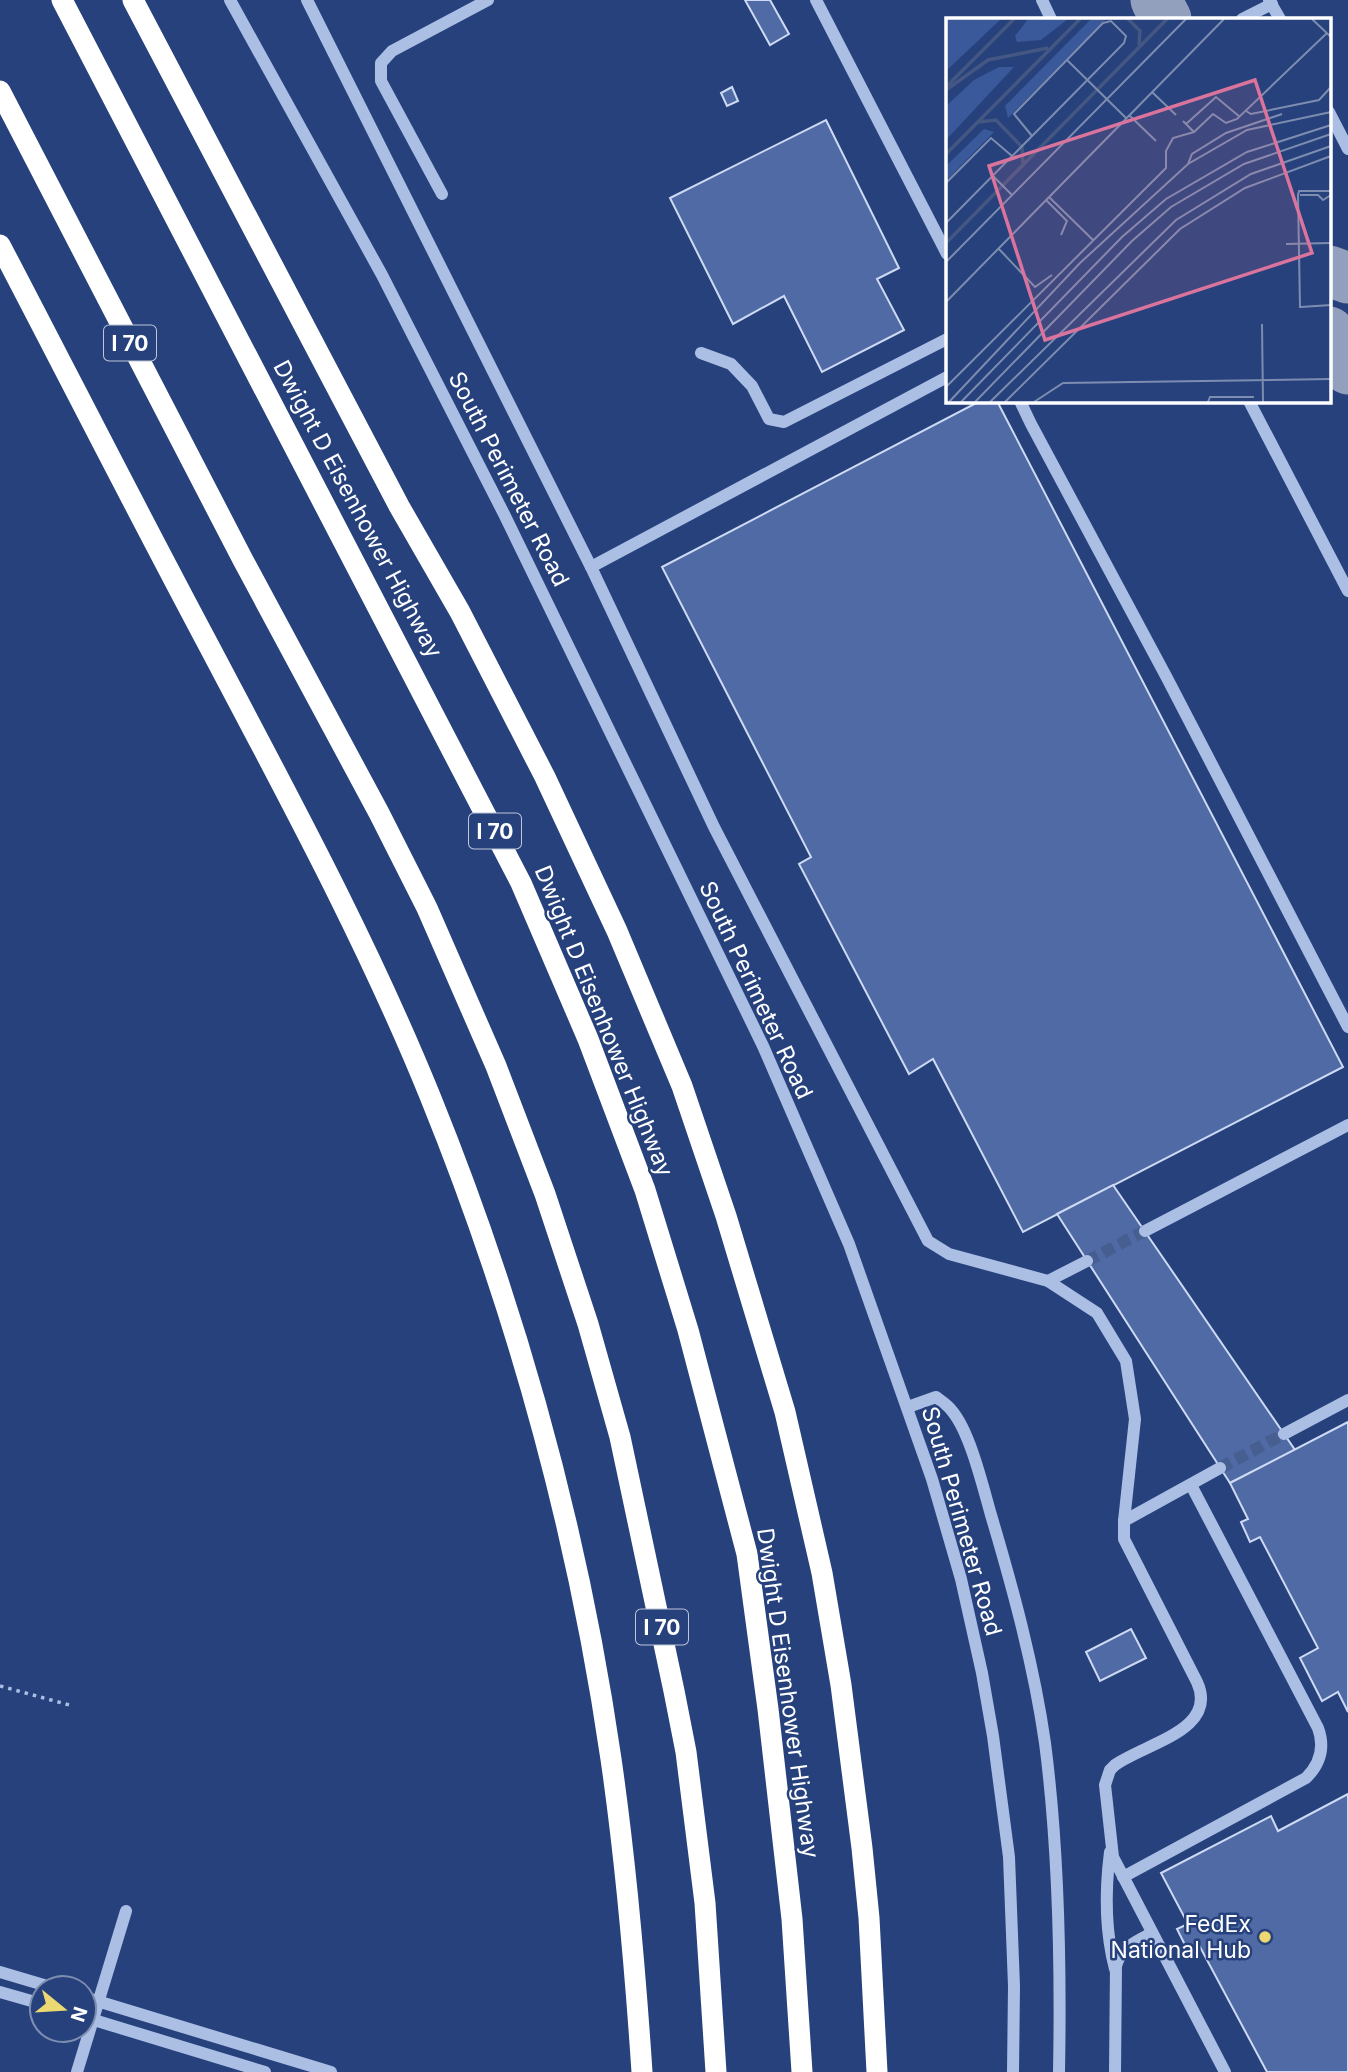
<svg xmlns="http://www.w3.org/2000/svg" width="1348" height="2072" font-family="Inter,sans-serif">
<rect width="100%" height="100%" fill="#26417c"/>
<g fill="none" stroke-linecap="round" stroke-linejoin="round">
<g stroke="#92a0be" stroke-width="51">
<polyline points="1156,0 1166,19"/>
<polyline points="1329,271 1348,278"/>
<polyline points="1329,332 1348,369"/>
</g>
</g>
<g fill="#4f6aa5" stroke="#cedaf4" stroke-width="2">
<polygon points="745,0 770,0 789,34 770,45"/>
<polygon points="732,87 738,101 727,106 721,93"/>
<polygon points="826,120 899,268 877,279 904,330 822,372 784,296 733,324 670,198"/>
<polygon points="980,401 997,401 1343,1067 1023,1232 933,1059 909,1074 799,864 811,857 662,567"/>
<polygon points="1113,1185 1295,1450 1230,1483 1057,1214"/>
<polygon points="1348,1422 1348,1712 1338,1692 1322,1701 1300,1658 1318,1648 1260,1537 1250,1542 1241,1522 1248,1519 1230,1483"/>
<polygon points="1131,1629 1146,1658 1100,1681 1086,1652"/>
<polygon points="1348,1794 1348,2072 1267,2072 1199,1945 1188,1951 1177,1929 1188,1924 1161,1873 1271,1816 1278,1831"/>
</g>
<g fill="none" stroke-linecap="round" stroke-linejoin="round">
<g stroke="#475e90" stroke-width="12" stroke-dasharray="12 6" stroke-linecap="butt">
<polyline points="1087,1261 1145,1231"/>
<polyline points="1220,1468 1284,1434"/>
</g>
<polyline stroke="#abbee4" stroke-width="3.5" stroke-dasharray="3.5 5" stroke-linecap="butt" points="0,1686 73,1706"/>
<g stroke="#abbee4" stroke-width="12">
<polyline points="230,0 382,275 504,514 763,1046 849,1244 932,1479 961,1579 982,1673 993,1736 1009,1857 1014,1986 1013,2072"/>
<polyline points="307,0 591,567 714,827 928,1241 949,1254 1048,1281 1097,1313 1126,1361 1135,1419 1124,1521"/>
<polyline points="816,0 947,254"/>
<polyline points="1042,0 1051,19"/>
<polyline points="1269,0 1280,19"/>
<polyline points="1242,19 1272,4"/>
<polyline points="1329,112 1348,149"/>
<polyline points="442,194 381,81 381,63 392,51 488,0"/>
<polyline points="701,353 731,364 752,386 769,419 784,422 947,339"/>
<polyline points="1020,401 1031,424 1167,678 1348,1027"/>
<polyline points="1249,401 1348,591"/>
<polyline points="591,567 947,377"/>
<polyline points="1145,1231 1348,1125"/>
<polyline points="1048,1281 1087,1261"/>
<path d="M908 1407 936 1397C941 1401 948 1405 952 1411 970 1432 983 1487 991 1515 1013 1589 1034 1666 1045 1743 1059 1851 1061 1963 1059 2072"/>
<polyline points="1284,1434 1348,1400"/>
<path d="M1220 1468 1124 1521V1539L1197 1682C1219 1730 1146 1743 1115 1765L1110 1770 1105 1785 1113 1857 1225 2072"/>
<path d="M1110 1852C1105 1891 1105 1931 1115 1969"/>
<path d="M1123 1877 1306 1778C1320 1764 1325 1747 1318 1728L1191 1485"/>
<polyline points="0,1972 54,1988"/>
<polyline points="0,1992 42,2004"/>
<polyline points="84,1997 331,2072"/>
<polyline points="84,2017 265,2072"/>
<polyline points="77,2072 126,1911"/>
<path d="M1115 2072 1116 1966C1121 1947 1137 1941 1152 1933"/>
</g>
<g stroke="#fff" stroke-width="21">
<polyline points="62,0 521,883 588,1039 645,1190 688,1330 747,1554 768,1709 792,1919 802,2072"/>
<polyline points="133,0 399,506 460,612 545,777 617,931 682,1086 726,1216 785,1412 822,1573 841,1685 862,1848 869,1918 877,2072"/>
<polyline points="0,91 243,560 379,813 427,908 496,1066 545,1194 588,1324 620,1437 674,1691 686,1752 705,1903 716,2072"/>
<path d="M0 245C70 379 138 513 209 646 287 794 367 941 430 1096 516 1308 578 1532 611 1759 626 1863 635 1967 642 2072"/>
</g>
</g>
<circle fill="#edd971" stroke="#26417c" stroke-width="2.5" cx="1265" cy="1937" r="7"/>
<g text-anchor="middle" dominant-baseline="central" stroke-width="5" stroke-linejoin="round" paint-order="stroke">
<g fill="#26417c" stroke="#bec6d8" stroke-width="2">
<rect x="104" y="325.5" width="52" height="35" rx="5"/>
<rect x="469" y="813.5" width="52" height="35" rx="5"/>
<rect x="636" y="1609.5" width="52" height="35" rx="5"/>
</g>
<g font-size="21" font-weight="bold" fill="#fff">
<text x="130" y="343">I 70</text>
<text x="495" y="831">I 70</text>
<text x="662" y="1627">I 70</text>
</g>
<g font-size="23" fill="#fff" stroke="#26417c">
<text transform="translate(509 479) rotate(63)">South Perimeter Road</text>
<text transform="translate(358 509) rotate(62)">Dwight D Eisenhower Highway</text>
<text transform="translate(756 990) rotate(65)">South Perimeter Road</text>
<text transform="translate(604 1021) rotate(68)">Dwight D Eisenhower Highway</text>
<text transform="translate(962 1521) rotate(74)">South Perimeter Road</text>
<text transform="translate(788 1693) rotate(82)">Dwight D Eisenhower Highway</text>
</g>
<g font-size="23" fill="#fff" stroke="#26417c" text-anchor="end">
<text x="1251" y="1924">FedEx<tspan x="1251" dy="26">National Hub</tspan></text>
</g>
</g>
<g transform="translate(946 18)">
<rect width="385" height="385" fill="#26417c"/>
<path d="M0 1H55L0 53ZM82 1H122L95 22 71 24 69 18ZM145 1H160L62 100 59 88ZM53 49H68L0 122V88L28 62ZM38 111 48 114 0 163V148Z" fill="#3a599a"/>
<path fill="none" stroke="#445782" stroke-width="3.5" d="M182 1 194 13 193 27M0 69 68 1M0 72 42 42 102 30M32 104 50 102 76 129 77 145M0 136 134 1M0 225 221 1"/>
<path fill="none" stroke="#7d8db0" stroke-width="2" d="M366 1 385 19M121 42 180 100M206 74 230 97M300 93 305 96 373 82 385 69M183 97 210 123M237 103 248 114 267 96 280 105 291 101 381 15M240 106 270 79 294 99M242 146 246 136 280 115 336 96M47 158 66 177M0 165 45 120 66 138M354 177H372L377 182 385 177M103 179 147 222M100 182 121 203 115 217M0 205 178 25 180 18 165 3 157 5 68 96 86 118M340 226 385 225M52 230 89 269 106 257M0 244 240 1M0 284 278 1M355 289 385 287M354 290 352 177 353 173H385M316 306 317 384M0 369 220 150V133L227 120 248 114M3 384 134 245 242 146 301 112 385 94M15 384 176 219 220 181 301 134 385 107M29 384 186 223 225 189 298 146 385 116M44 384 230 202 305 156 385 128M59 384 234 211 299 170 385 138M88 384 117 365 385 361M262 384 264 379H308"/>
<path fill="#da749d" fill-opacity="0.15" stroke="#da749d" stroke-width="3.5" d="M309 62 366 235 99 322 43 148Z"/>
<rect width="385" height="385" fill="none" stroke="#fff" stroke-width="3.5"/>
</g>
<g transform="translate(63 2009) rotate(108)"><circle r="33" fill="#26417c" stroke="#7d8db0" stroke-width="2"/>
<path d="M0-5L12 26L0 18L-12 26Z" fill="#edd971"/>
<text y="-10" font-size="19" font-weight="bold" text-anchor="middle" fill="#ffffff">N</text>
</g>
</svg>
